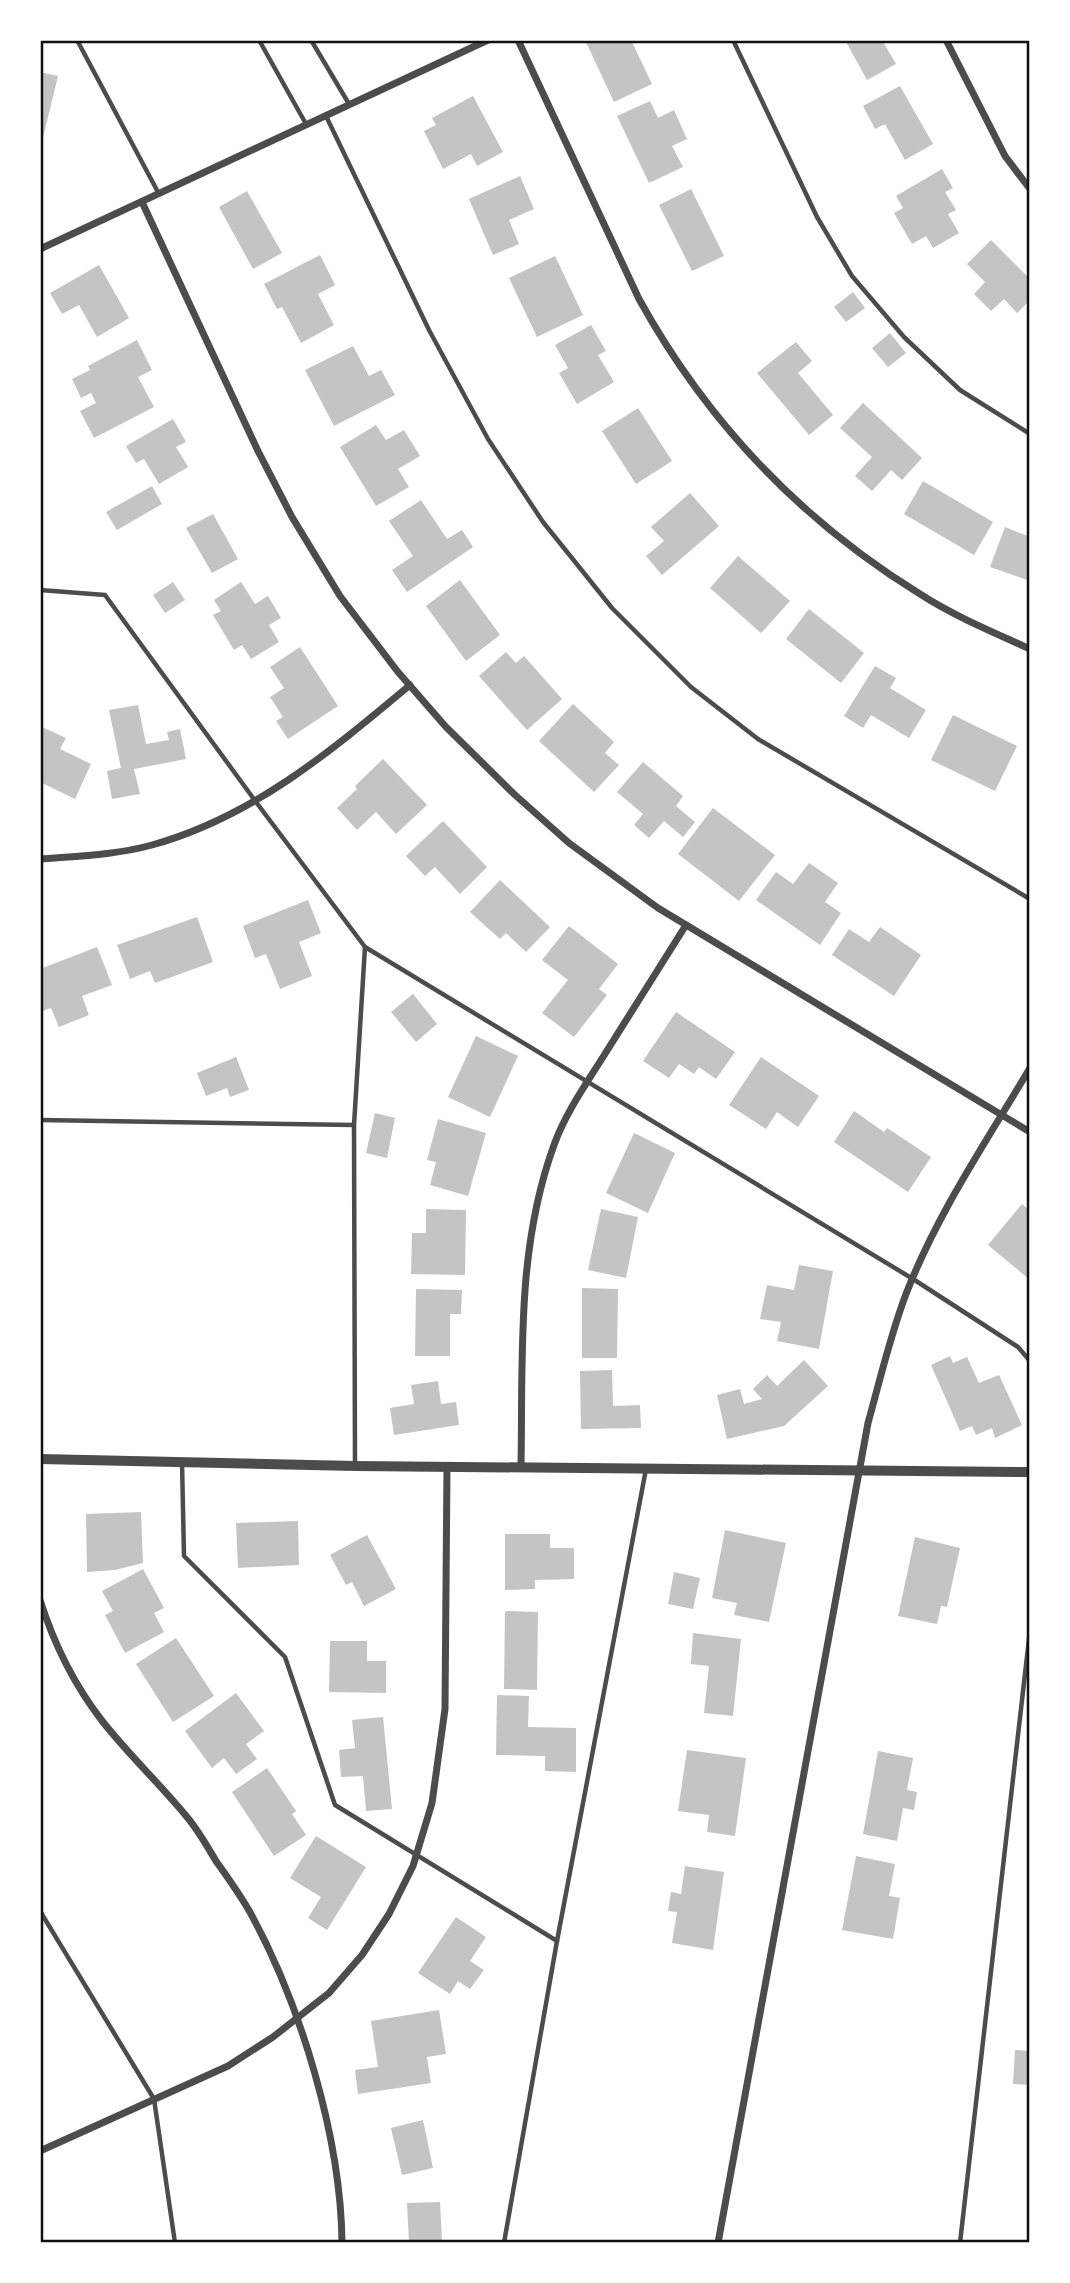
<svg xmlns="http://www.w3.org/2000/svg" width="1070" height="2283" font-family="'Space Grotesk',sans-serif">
<rect width="100%" height="100%" fill="#fff"/>
<g fill="#c4c4c4">
<polygon points="585,40 631,40 652,84 614,102"/>
<polygon points="845,40 882,40 896,64 867,80"/>
<polygon points="40,72 58,76 41,146 40,146"/>
<polygon points="900,86 933,144 905,160 885,124 875,129 863,106"/>
<polygon points="473,96 503,152 477,166 471,154 443,169 424,131 436,125 432,118"/>
<polygon points="650,101 658,118 674,110 687,139 672,146 683,167 649,183 617,116"/>
<polygon points="942,169 953,188 945,192 956,210 948,214 959,233 933,248 926,236 912,244 894,213 903,208 896,196"/>
<polygon points="520,176 534,209 509,220 519,244 493,255 469,199"/>
<polygon points="691,189 724,256 692,271 659,205"/>
<polygon points="247,191 282,253 253,269 219,207"/>
<polygon points="991,240 1030,279 1030,300 1017,313 1004,299 991,311 974,294 985,282 967,264"/>
<polygon points="320,255 335,285 318,294 334,325 301,343 282,307 277,309 264,284"/>
<polygon points="555,256 583,315 537,337 509,278"/>
<polygon points="99,265 129,318 97,337 79,305 62,314 50,293"/>
<polygon points="853,292 865,308 846,322 834,307"/>
<polygon points="591,325 606,351 598,355 614,382 577,404 559,373 568,368 555,345"/>
<polygon points="890,333 906,353 888,367 872,348"/>
<polygon points="137,340 152,370 138,377 154,407 94,438 80,411 96,403 91,393 81,398 72,379 90,370 88,366"/>
<polygon points="796,342 812,361 798,373 833,415 809,435 757,373"/>
<polygon points="353,346 369,376 381,370 395,395 334,426 305,370"/>
<polygon points="863,403 922,458 902,480 891,470 872,491 855,476 872,457 840,428"/>
<polygon points="638,408 672,461 636,484 602,431"/>
<polygon points="173,419 186,442 176,447 188,467 159,484 144,459 136,463 126,446"/>
<polygon points="376,425 386,440 404,430 420,456 398,469 409,487 376,506 340,447"/>
<polygon points="923,481 993,522 974,555 904,514"/>
<polygon points="152,486 162,504 117,530 106,512"/>
<polygon points="690,493 719,526 662,575 646,556 664,541 651,527"/>
<polygon points="421,500 447,539 462,530 473,547 407,592 392,570 413,556 389,521"/>
<polygon points="213,514 238,559 212,573 186,528"/>
<polygon points="1005,527 1030,537 1030,581 990,567"/>
<polygon points="738,556 790,601 761,633 710,588"/>
<polygon points="460,580 500,635 466,661 426,606"/>
<polygon points="173,582 185,600 165,613 153,595"/>
<polygon points="241,582 255,604 268,596 281,618 269,625 279,642 251,659 242,645 234,650 213,615 221,611 214,600"/>
<polygon points="809,609 864,653 841,683 786,639"/>
<polygon points="300,647 338,706 288,739 276,721 283,717 270,697 284,688 270,667"/>
<polygon points="506,652 516,663 524,656 562,699 527,730 479,676"/>
<polygon points="875,666 896,678 890,688 926,710 909,738 871,715 863,728 844,716"/>
<polygon points="573,704 614,742 605,753 619,765 594,792 539,741"/>
<polygon points="138,705 146,744 169,740 167,732 180,729 186,759 134,769 140,794 112,799 107,771 121,768 109,710"/>
<polygon points="953,715 1017,746 995,791 931,760"/>
<polygon points="40,726 66,738 60,749 91,764 75,799 40,782"/>
<polygon points="383,759 427,805 396,834 376,812 357,830 337,808 357,789 355,786"/>
<polygon points="643,762 683,796 676,806 695,822 683,837 664,821 649,838 634,825 643,814 617,792"/>
<polygon points="713,808 775,855 739,901 678,854"/>
<polygon points="443,821 487,867 460,894 435,867 425,876 406,856"/>
<polygon points="809,863 838,883 825,902 841,913 820,945 756,900 776,872 793,884"/>
<polygon points="500,880 550,927 526,952 506,933 500,939 470,912"/>
<polygon points="308,900 321,933 299,942 312,976 280,989 266,954 255,958 243,926"/>
<polygon points="197,917 213,962 155,983 150,971 130,979 117,945"/>
<polygon points="569,926 618,964 599,989 607,995 574,1037 542,1013 568,980 542,960"/>
<polygon points="880,927 921,955 894,996 832,955 849,929 869,942"/>
<polygon points="97,947 112,985 82,996 89,1015 59,1027 51,1008 40,1012 40,969"/>
<polygon points="413,994 437,1024 416,1042 391,1012"/>
<polygon points="676,1012 735,1052 716,1079 699,1067 694,1074 679,1064 669,1078 643,1061"/>
<polygon points="476,1036 518,1056 490,1117 448,1097"/>
<polygon points="236,1057 249,1090 230,1097 227,1088 206,1096 197,1073"/>
<polygon points="761,1057 819,1096 798,1127 777,1112 766,1129 729,1105"/>
<polygon points="854,1111 884,1132 887,1128 931,1157 908,1192 834,1142"/>
<polygon points="375,1113 395,1118 387,1158 366,1153"/>
<polygon points="438,1119 486,1133 468,1196 430,1185 436,1162 427,1160"/>
<polygon points="634,1133 675,1153 648,1213 606,1193"/>
<polygon points="1022,1204 1030,1211 1030,1280 988,1245"/>
<polygon points="426,1209 466,1210 465,1275 411,1274 412,1233 426,1233"/>
<polygon points="601,1209 638,1217 626,1278 588,1270"/>
<polygon points="799,1265 833,1271 819,1349 777,1341 781,1322 760,1319 767,1285 794,1290"/>
<polygon points="582,1288 618,1289 617,1358 582,1358"/>
<polygon points="416,1289 462,1290 461,1314 450,1314 450,1356 415,1356"/>
<polygon points="950,1356 953,1363 967,1357 979,1383 999,1375 1022,1425 995,1438 992,1428 976,1435 972,1426 960,1431 931,1365"/>
<polygon points="804,1360 828,1386 784,1426 727,1439 717,1395 740,1389 744,1404 762,1399 753,1389 767,1375 777,1386"/>
<polygon points="612,1370 613,1406 640,1405 641,1428 581,1429 580,1371"/>
<polygon points="438,1381 441,1404 456,1402 459,1425 394,1435 390,1408 414,1404 411,1385"/>
<polygon points="141,1512 143,1563 115,1570 87,1572 86,1514"/>
<polygon points="298,1521 299,1565 238,1568 236,1523"/>
<polygon points="725,1530 786,1543 769,1622 734,1615 737,1603 712,1598"/>
<polygon points="505,1534 550,1534 550,1548 574,1548 574,1579 535,1580 535,1589 505,1590"/>
<polygon points="367,1535 396,1589 364,1606 352,1582 346,1585 330,1555"/>
<polygon points="915,1537 960,1548 947,1607 941,1606 937,1624 898,1616"/>
<polygon points="143,1569 164,1608 154,1613 164,1632 125,1653 105,1615 113,1611 102,1591"/>
<polygon points="674,1572 700,1578 693,1609 668,1604"/>
<polygon points="505,1611 538,1612 537,1690 504,1689"/>
<polygon points="693,1633 741,1639 733,1716 704,1713 709,1666 691,1664"/>
<polygon points="176,1638 214,1696 173,1722 136,1664"/>
<polygon points="330,1641 367,1641 367,1661 386,1661 386,1693 329,1692"/>
<polygon points="236,1693 264,1731 246,1744 257,1759 236,1774 224,1758 212,1768 185,1731"/>
<polygon points="497,1695 529,1696 528,1727 576,1728 576,1772 545,1771 545,1756 496,1755"/>
<polygon points="383,1717 392,1809 366,1811 363,1776 341,1777 339,1750 355,1748 352,1720"/>
<polygon points="687,1750 746,1758 735,1836 707,1832 709,1815 678,1811"/>
<polygon points="878,1751 913,1758 907,1790 917,1792 914,1810 903,1808 897,1841 863,1834"/>
<polygon points="267,1768 296,1811 292,1814 306,1835 274,1856 232,1792"/>
<polygon points="316,1836 366,1867 327,1930 308,1918 321,1897 290,1878"/>
<polygon points="856,1856 895,1864 889,1896 900,1898 893,1939 842,1930"/>
<polygon points="685,1866 724,1872 713,1950 672,1943 677,1912 668,1911 671,1892 681,1894"/>
<polygon points="456,1917 486,1937 470,1961 484,1970 470,1989 458,1981 450,1994 418,1973"/>
<polygon points="439,2010 446,2054 427,2057 431,2083 358,2094 355,2070 378,2067 371,2021"/>
<polygon points="1015,2050 1030,2051 1030,2085 1013,2084"/>
<polygon points="423,2120 433,2168 402,2175 391,2128"/>
<polygon points="440,2202 442,2241 409,2243 407,2203"/>
</g>
<g fill="none" stroke-linecap="round" stroke-linejoin="round">
<g stroke="#4c4c4c" stroke-width="4.5">
<polyline points="77,40 159,194"/>
<polyline points="259,40 306,124"/>
<polyline points="311,40 349,104"/>
<polyline points="733,40 817,217 852,276 904,337 960,390 1030,434"/>
<polyline points="326,116 429,330 488,439 543,522 612,608 691,687 758,739 1030,899"/>
<polyline points="40,590 105,595 256,802 365,947 354,1125 355,1466"/>
<polyline points="365,947 913,1279 1018,1347 1030,1361"/>
<polyline points="40,1120 354,1125"/>
<polyline points="182,1462 184,1556 285,1657 335,1805 557,1941"/>
<polyline points="40,1911 154,2099 175,2243"/>
<polyline points="504,2243 557,1941 646,1469"/>
<polyline points="960,2243 1030,1630"/>
</g>
<g stroke="#4c4c4c" stroke-width="7">
<path d="M518 40 639 299C707 422 800 520 920 594 954 616 993 632 1030 649"/>
<polyline points="946,40 1005,156 1030,189"/>
<polyline points="142,202 258,451 292,517 340,596 398,672 446,727 514,794 569,843 658,908 1030,1132"/>
<polyline points="40,249 488,40"/>
<path d="M40 859C77 856 116 855 152 845 253 817 331 751 410 685"/>
<path d="M521 1467C523 1359 516 1249 554 1145 565 1114 586 1084 603 1057 631 1013 658 969 686 925"/>
<path d="M40 1600C54 1644 74 1685 103 1722 129 1755 160 1784 187 1817 198 1830 207 1846 216 1861 228 1878 241 1896 251 1914 301 2006 341 2138 342 2243"/>
<polyline points="40,2151 228,2066 273,2037 329,1993 362,1955 389,1914 413,1866 432,1803 445,1709 447,1466"/>
<path d="M718 2243 868 1423C880 1380 890 1336 906 1294 937 1214 986 1142 1030 1068"/>
</g>
<polyline stroke="#4c4c4c" stroke-width="10" points="40,1459 355,1466 1030,1472"/>
</g>
<rect width="1070" height="2283" fill="none" stroke="#ffffff" stroke-width="84"/>
<rect x="42" y="42" width="986" height="2199" fill="none" stroke="#111" stroke-width="2.5"/>
</svg>
